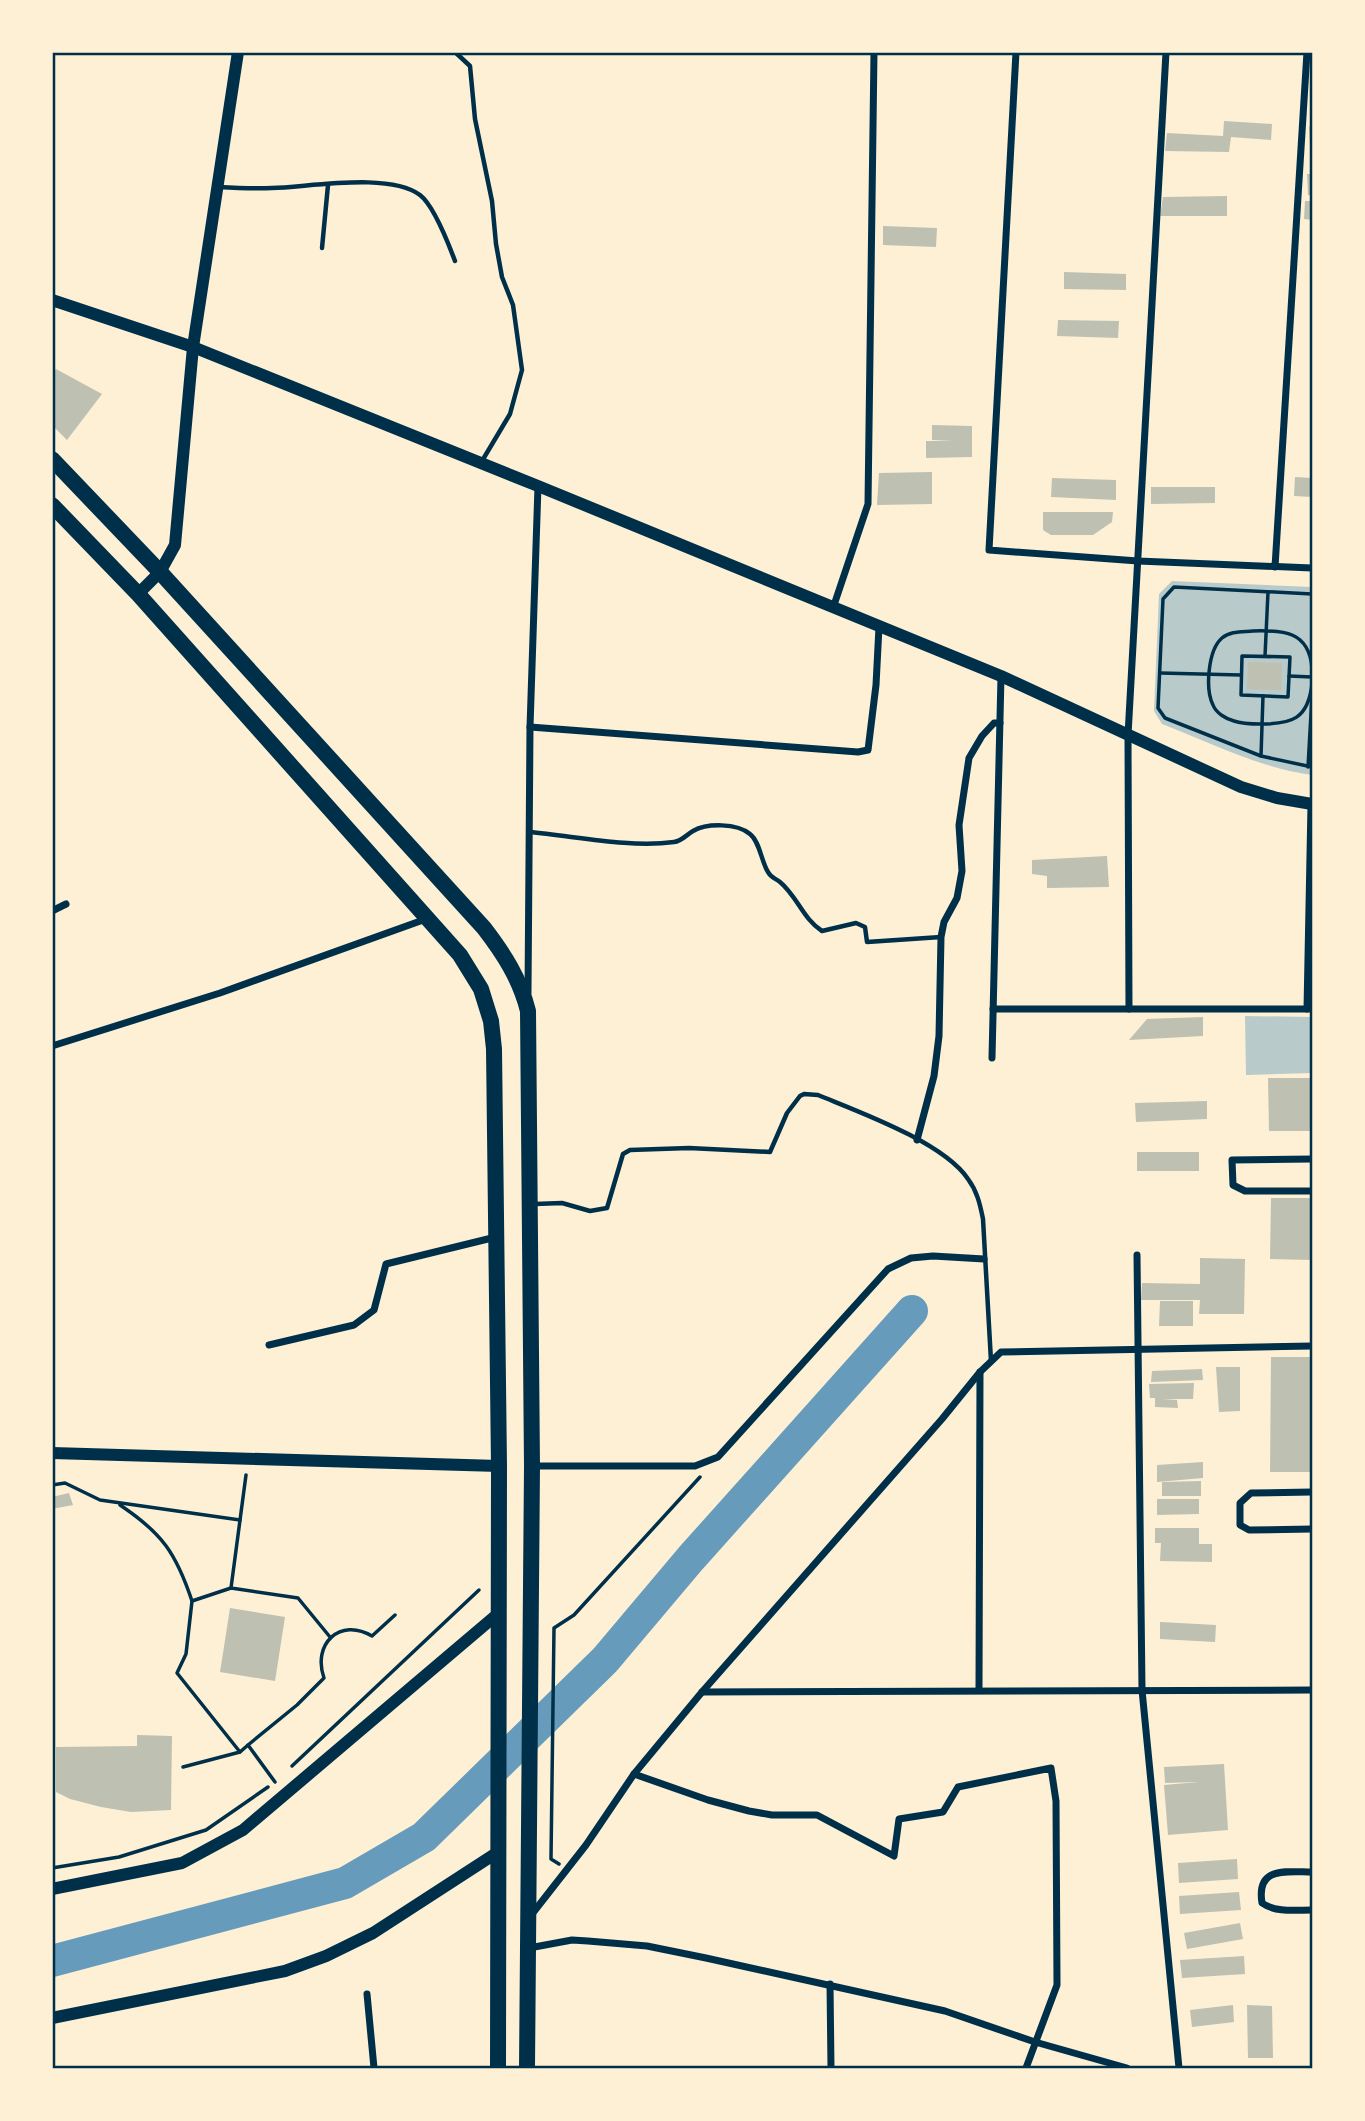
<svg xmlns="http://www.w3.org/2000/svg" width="1365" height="2121" font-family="'PT Serif',serif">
<rect width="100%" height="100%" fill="#fdf0d5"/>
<g fill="#b9caca">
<path d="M1172 581 1312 587V775C1260 768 1211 743 1162 724L1154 711 1159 594Z"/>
<polygon points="1245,1016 1312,1017 1311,1073 1246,1075"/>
</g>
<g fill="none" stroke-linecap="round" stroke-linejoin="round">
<polyline stroke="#669bbc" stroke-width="32" points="52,1961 345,1883 424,1837 605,1660 691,1558 912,1311"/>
</g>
<g fill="#bec0b2">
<polygon points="1224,121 1272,124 1271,140 1231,137 1229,152 1165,151 1167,133 1223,136"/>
<polygon points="1309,126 1312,126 1312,145 1310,145"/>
<polygon points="1307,174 1312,174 1312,195 1308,195"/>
<polygon points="1227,196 1227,216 1160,216 1163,197"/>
<polygon points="1305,201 1312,201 1312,220 1304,219"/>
<polygon points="883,226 937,228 936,247 883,245"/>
<polygon points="1064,272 1126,274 1126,290 1064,289"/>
<polygon points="1058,320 1119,321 1118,338 1057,336"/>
<polygon points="56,369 102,394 67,440 52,425 52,373"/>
<polygon points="932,425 972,426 972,457 926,458 926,441 953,441 932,440"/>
<polygon points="932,472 932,504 877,505 879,473"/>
<polygon points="1295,477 1312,478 1312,497 1294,496"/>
<polygon points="1052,478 1116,480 1116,500 1051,497"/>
<polygon points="1151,487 1215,487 1215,503 1151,504"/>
<polygon points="1043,512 1113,512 1112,522 1093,535 1051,535 1043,530"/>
<polygon points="1248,662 1282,663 1281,690 1247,689"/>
<polygon points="1107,856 1109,887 1047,888 1047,876 1032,874 1032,860"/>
<polygon points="1203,1017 1203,1036 1129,1040 1147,1019"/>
<polygon points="1268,1078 1312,1078 1312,1131 1269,1131"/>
<polygon points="1207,1101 1207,1119 1136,1122 1135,1103"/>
<rect x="1137" y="1152" width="62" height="19"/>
<polygon points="1271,1198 1312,1198 1312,1260 1270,1259"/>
<polygon points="1200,1258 1245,1259 1244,1314 1199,1314 1200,1300 1141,1300 1142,1283 1200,1284"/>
<polygon points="1160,1301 1193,1301 1193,1326 1159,1326"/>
<polygon points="1271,1357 1312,1357 1312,1472 1270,1472"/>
<polygon points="1216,1367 1240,1367 1240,1411 1219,1412"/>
<polygon points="1202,1369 1203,1380 1151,1382 1152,1371"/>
<polygon points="1194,1383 1193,1399 1163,1399 1177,1400 1178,1408 1155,1407 1155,1398 1150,1398 1149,1384"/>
<polygon points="1203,1462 1203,1478 1157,1482 1157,1465"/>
<polygon points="1201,1481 1201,1496 1162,1496 1162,1482"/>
<polygon points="69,1493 73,1505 52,1509 52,1497"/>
<polygon points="1157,1499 1199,1499 1199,1514 1157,1515"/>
<polygon points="1155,1528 1199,1528 1199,1544 1212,1544 1212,1562 1160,1561 1161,1543 1155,1543"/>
<polygon points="230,1608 285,1617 275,1681 220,1672"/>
<polygon points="1160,1622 1216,1625 1215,1642 1160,1639"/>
<polygon points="137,1735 172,1736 171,1810 131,1812 101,1807 70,1799 56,1792 56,1747 137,1746"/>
<polygon points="1224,1764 1228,1830 1168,1835 1164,1785 1199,1782 1165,1783 1164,1767"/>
<polygon points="1237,1859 1238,1879 1179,1883 1178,1863"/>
<polygon points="1239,1892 1241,1910 1180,1914 1179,1896"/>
<polygon points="1240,1923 1243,1939 1187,1949 1184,1933"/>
<polygon points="1244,1956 1245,1974 1182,1978 1180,1960"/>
<polygon points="1233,2005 1234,2022 1192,2027 1190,2010"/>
<polygon points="1247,2005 1272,2006 1273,2058 1248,2058"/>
</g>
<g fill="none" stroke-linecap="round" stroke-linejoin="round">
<g stroke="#003049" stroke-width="3.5">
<polyline points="1312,594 1174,587 1163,599 1158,708 1165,718 1261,756 1312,767"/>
<polygon points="1242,656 1290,657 1288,697 1241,695"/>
<polyline points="1265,656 1268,592"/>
<path d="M1312 668C1309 631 1283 630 1253 631 1242 632 1230 631 1222 638 1208 650 1205 689 1213 705 1216 713 1226 719 1234 721 1242 724 1252 724 1261 724 1292 724 1308 719 1312 684"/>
<polyline points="1160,673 1241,675"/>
<polyline points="1289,676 1312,677"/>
<polyline points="1261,756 1263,696"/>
<polyline points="1308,767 1312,696"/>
<polyline points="246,1475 231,1588 298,1598 330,1637"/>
<polyline points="52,1485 65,1483 100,1500 240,1520"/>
<path d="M120 1505C162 1533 176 1553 192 1601"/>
<polyline points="231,1588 192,1601 186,1654 177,1673 240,1752 248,1745"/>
<polyline points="292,1766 479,1590"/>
<polyline points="183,1767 240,1752"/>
<path d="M275 1782 248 1745 297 1705 324 1678C312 1644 340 1617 372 1636L395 1615"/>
<polyline points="559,1864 551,1859 554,1628 574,1615 700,1477"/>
<polyline points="52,1868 119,1857 206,1830 268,1787"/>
</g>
<g stroke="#003049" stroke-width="4.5">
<polyline points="455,52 470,66 475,119 492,201 496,244 502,277 513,305 522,370 510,414 482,461"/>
<path d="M218 187C236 188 254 189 272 188 310 187 389 172 420 195 433 205 449 245 455 261"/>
<polyline points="322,248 328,185"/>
<path d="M529 832C575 836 629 848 674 842 682 841 686 835 693 831 707 823 737 823 750 834 760 842 761 861 768 872 771 878 775 878 780 882 797 896 803 919 822 931L856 923 865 927 867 942 941 937"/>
<path d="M535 1204 562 1203 590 1211 607 1208 623 1154 630 1150 689 1148 770 1152 787 1113 800 1096 804 1094 818 1095C859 1112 943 1142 968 1179 977 1191 980 1204 983 1219L991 1361"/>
</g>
<g stroke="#003049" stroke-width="7">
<polyline points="1016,52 989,550 1138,561 1312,568"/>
<polyline points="1275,567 1307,52"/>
<polyline points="833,608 868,504 874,52"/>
<polyline points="530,727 858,752 868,750 876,685 879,627"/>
<polyline points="52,911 66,904"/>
<polyline points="528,993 530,727 538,486"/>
<polyline points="993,1009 1312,1009"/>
<polyline points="1129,1009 1128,735 1166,52"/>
<polyline points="1307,1009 1311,804"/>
<polyline points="52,1046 220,993 426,919"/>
<polyline points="992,1058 1001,676"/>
<polyline points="917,1140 934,1076 939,1036 941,937 944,922 957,898 962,871 959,825 969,758 982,736 994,723 1000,723"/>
<polyline points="1312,1159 1232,1160 1233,1185 1245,1191 1312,1191"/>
<polyline points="1137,1255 1142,1690 1179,2068"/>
<polyline points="269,1345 354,1325 374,1310 386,1264 496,1237"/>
<polyline points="533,1466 695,1466 718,1457 888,1269 911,1258 933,1256 984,1259"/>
<polyline points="1312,1492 1251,1493 1240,1503 1240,1525 1249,1530 1312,1529"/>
<polyline points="979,1690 980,1372"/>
<polyline points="702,1692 1312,1690"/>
<polyline points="634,1774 708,1800 749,1811 772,1815 817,1815 894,1856 899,1819 943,1812 958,1787 1051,1768 1056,1801 1057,1985 1026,2068"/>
<path d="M1312 1872C1286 1872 1256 1866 1262 1903 1276 1913 1296 1910 1312 1910"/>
<polyline points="532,1914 586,1845 634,1774 702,1692 942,1419 980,1372 1001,1352 1312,1346"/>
<polyline points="529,1948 572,1940 588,1941 647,1946 706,1958 945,2011 1035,2042 1127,2068"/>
<polyline points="830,1984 831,2068"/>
<polyline points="367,1994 374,2068"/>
</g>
<g stroke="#003049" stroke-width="12">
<polyline points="52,300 193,347 538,486 1001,676 1241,787 1277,798 1312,804"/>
<polyline points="138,594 160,572 175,545 193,347 238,52"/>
<polyline points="52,1453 499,1466"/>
<polyline points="52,1889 182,1863 243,1830 500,1612"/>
<polyline points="52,2018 285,1971 326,1956 373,1933 498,1852"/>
</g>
<g stroke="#003049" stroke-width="16">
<path d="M52 459 160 572 484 928C504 954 520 979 528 1011L532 1466 527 2068"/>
<polyline points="52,505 138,594 460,955 481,989 491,1021 494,1049 499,1466 498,2068"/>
</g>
</g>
<rect width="1365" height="2121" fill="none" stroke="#fdf0d5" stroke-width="108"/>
<rect x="54" y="54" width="1257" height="2013" fill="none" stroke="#003049" stroke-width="2.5"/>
</svg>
